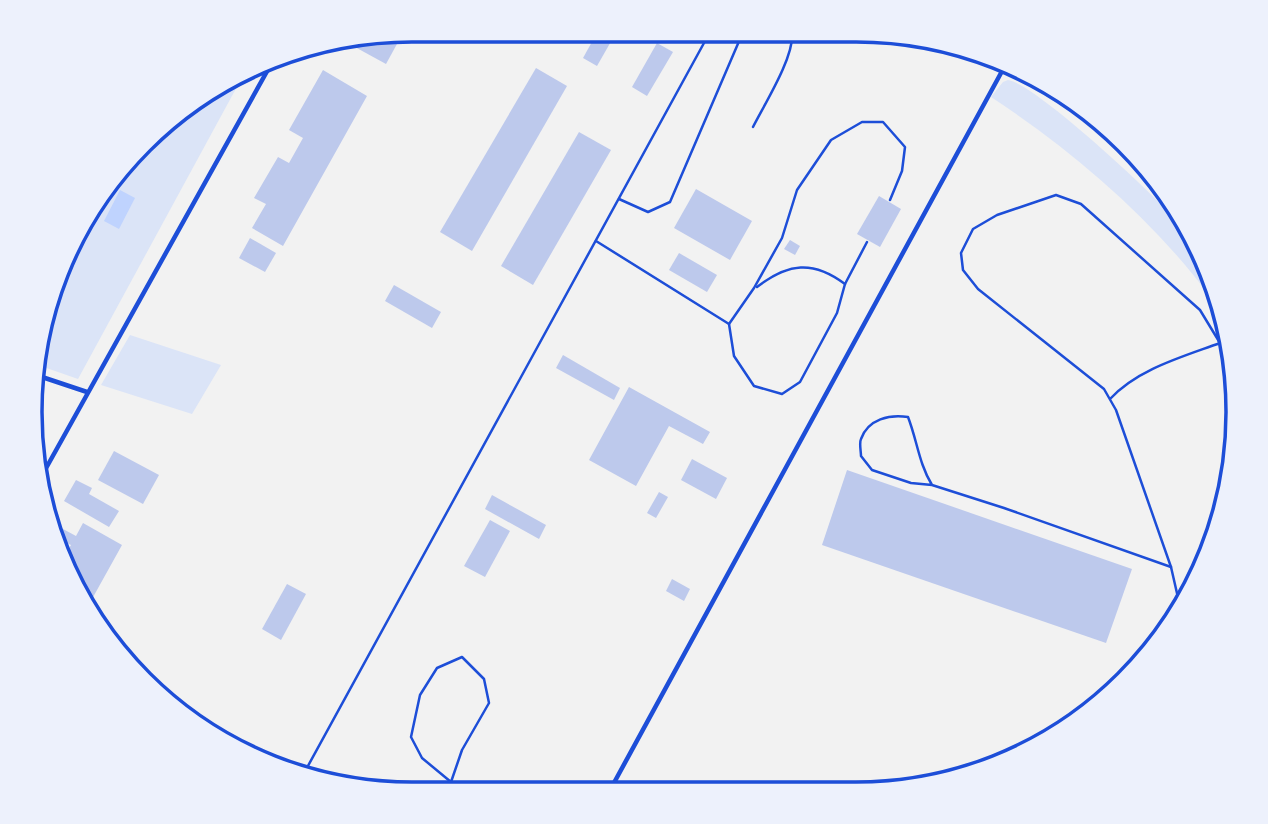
<svg xmlns="http://www.w3.org/2000/svg" width="1268" height="824" font-family="Karla,sans-serif">
<rect width="100%" height="100%" fill="#f2f2f2"/>
<g fill="#dbe4f7">
<polygon points="245,72 78,379 35,364 50,289 109,179 199,94"/>
<path d="M1008 80C1037 84 1180 217 1199 246 1207 258 1211 287 1215 303 1156 222 1075 152 991 97L1003 82Z"/>
<polygon points="130,335 221,365 192,414 101,385"/>
</g>
<polygon fill="#bfd3fe" points="120,190 135,198 119,229 104,221"/>
<g fill="#bdc9ec">
<polygon points="598,31 617,31 597,66 583,58"/>
<polygon points="400,32 403,33 386,64 344,41"/>
<polygon points="657,43 673,52 647,96 632,87"/>
<polygon points="536,68 567,86 472,251 440,232"/>
<polygon points="323,70 367,96 283,246 252,228 266,204 254,198 278,157 289,163 303,138 289,130"/>
<polygon points="579,132 611,150 533,285 501,266"/>
<polygon points="696,189 752,221 730,260 674,228"/>
<polygon points="879,196 901,209 880,247 857,234"/>
<polygon points="250,238 276,253 265,272 239,258"/>
<polygon points="790,240 800,246 795,255 784,249"/>
<polygon points="679,253 717,275 707,292 669,270"/>
<polygon points="394,285 441,312 432,328 385,301"/>
<polygon points="563,355 620,388 614,400 556,368"/>
<polygon points="629,387 710,432 703,444 669,426 636,486 589,460"/>
<polygon points="114,451 159,475 143,504 98,480"/>
<polygon points="692,459 727,478 716,499 681,480"/>
<polygon points="847,470 1132,569 1106,643 822,545"/>
<polygon points="76,480 92,488 89,494 119,511 109,527 64,501"/>
<polygon points="659,492 668,497 656,518 647,513"/>
<polygon points="492,495 546,525 539,539 485,509"/>
<polygon points="490,520 510,531 485,577 464,566"/>
<polygon points="50,522 76,536 83,523 122,545 87,608 64,557 71,545 54,536 49,525"/>
<polygon points="672,579 690,589 684,601 666,591"/>
<polygon points="287,584 306,594 281,640 262,629"/>
</g>
<g fill="none" stroke-linecap="round" stroke-linejoin="round">
<g stroke="#1d4ed8" stroke-width="2.5">
<path d="M753 127C764 105 795 56 792 32"/>
<polyline points="619,199 648,212 670,202 743,32"/>
<polyline points="596,241 729,324"/>
<polyline points="867,242 845,284 837,313 800,382 782,394 754,386 734,356 729,324 754,288 782,238 797,190 831,140 862,122 883,122 905,147 902,171 890,200"/>
<path d="M757 287C788 263 813 260 845 284"/>
<path d="M1110 399C1138 369 1182 357 1220 343L1200 310 1081 204 1056 195 997 215 973 229 961 253 963 270 978 289 1104 389 1116 410 1171 567 1179 602"/>
<path d="M932 485C919 464 917 440 908 417 890 414 868 419 861 439 859 443 861 451 861 456L872 470 911 483 932 485 1004 508 1171 567"/>
<polyline points="303,775 710,32"/>
<polyline points="451,782 422,758 411,737 420,695 437,668 462,657 484,679 489,703 462,750 451,782 452,791"/>
</g>
<g stroke="#1d4ed8" stroke-width="4.5">
<polyline points="33,374 87,392"/>
<polyline points="40,479 275,57"/>
<polyline points="609,792 1007,62"/>
</g>
<polyline stroke="#1d4ed8" stroke-width="8" points="1019,69 1104,130 1138,163"/>
</g>
<path d="M0 0H1268V824H0ZM412 42H856A370 370 0 0 1 1226 412V412A370 370 0 0 1 856 782H412A370 370 0 0 1 42 412V412A370 370 0 0 1 412 42Z" fill="#edf1fc" fill-rule="evenodd"/>
<path fill="none" stroke="#1d4ed8" stroke-width="3.5" d="M412 42H856A370 370 0 0 1 1226 412V412A370 370 0 0 1 856 782H412A370 370 0 0 1 42 412V412A370 370 0 0 1 412 42Z"/>
</svg>
